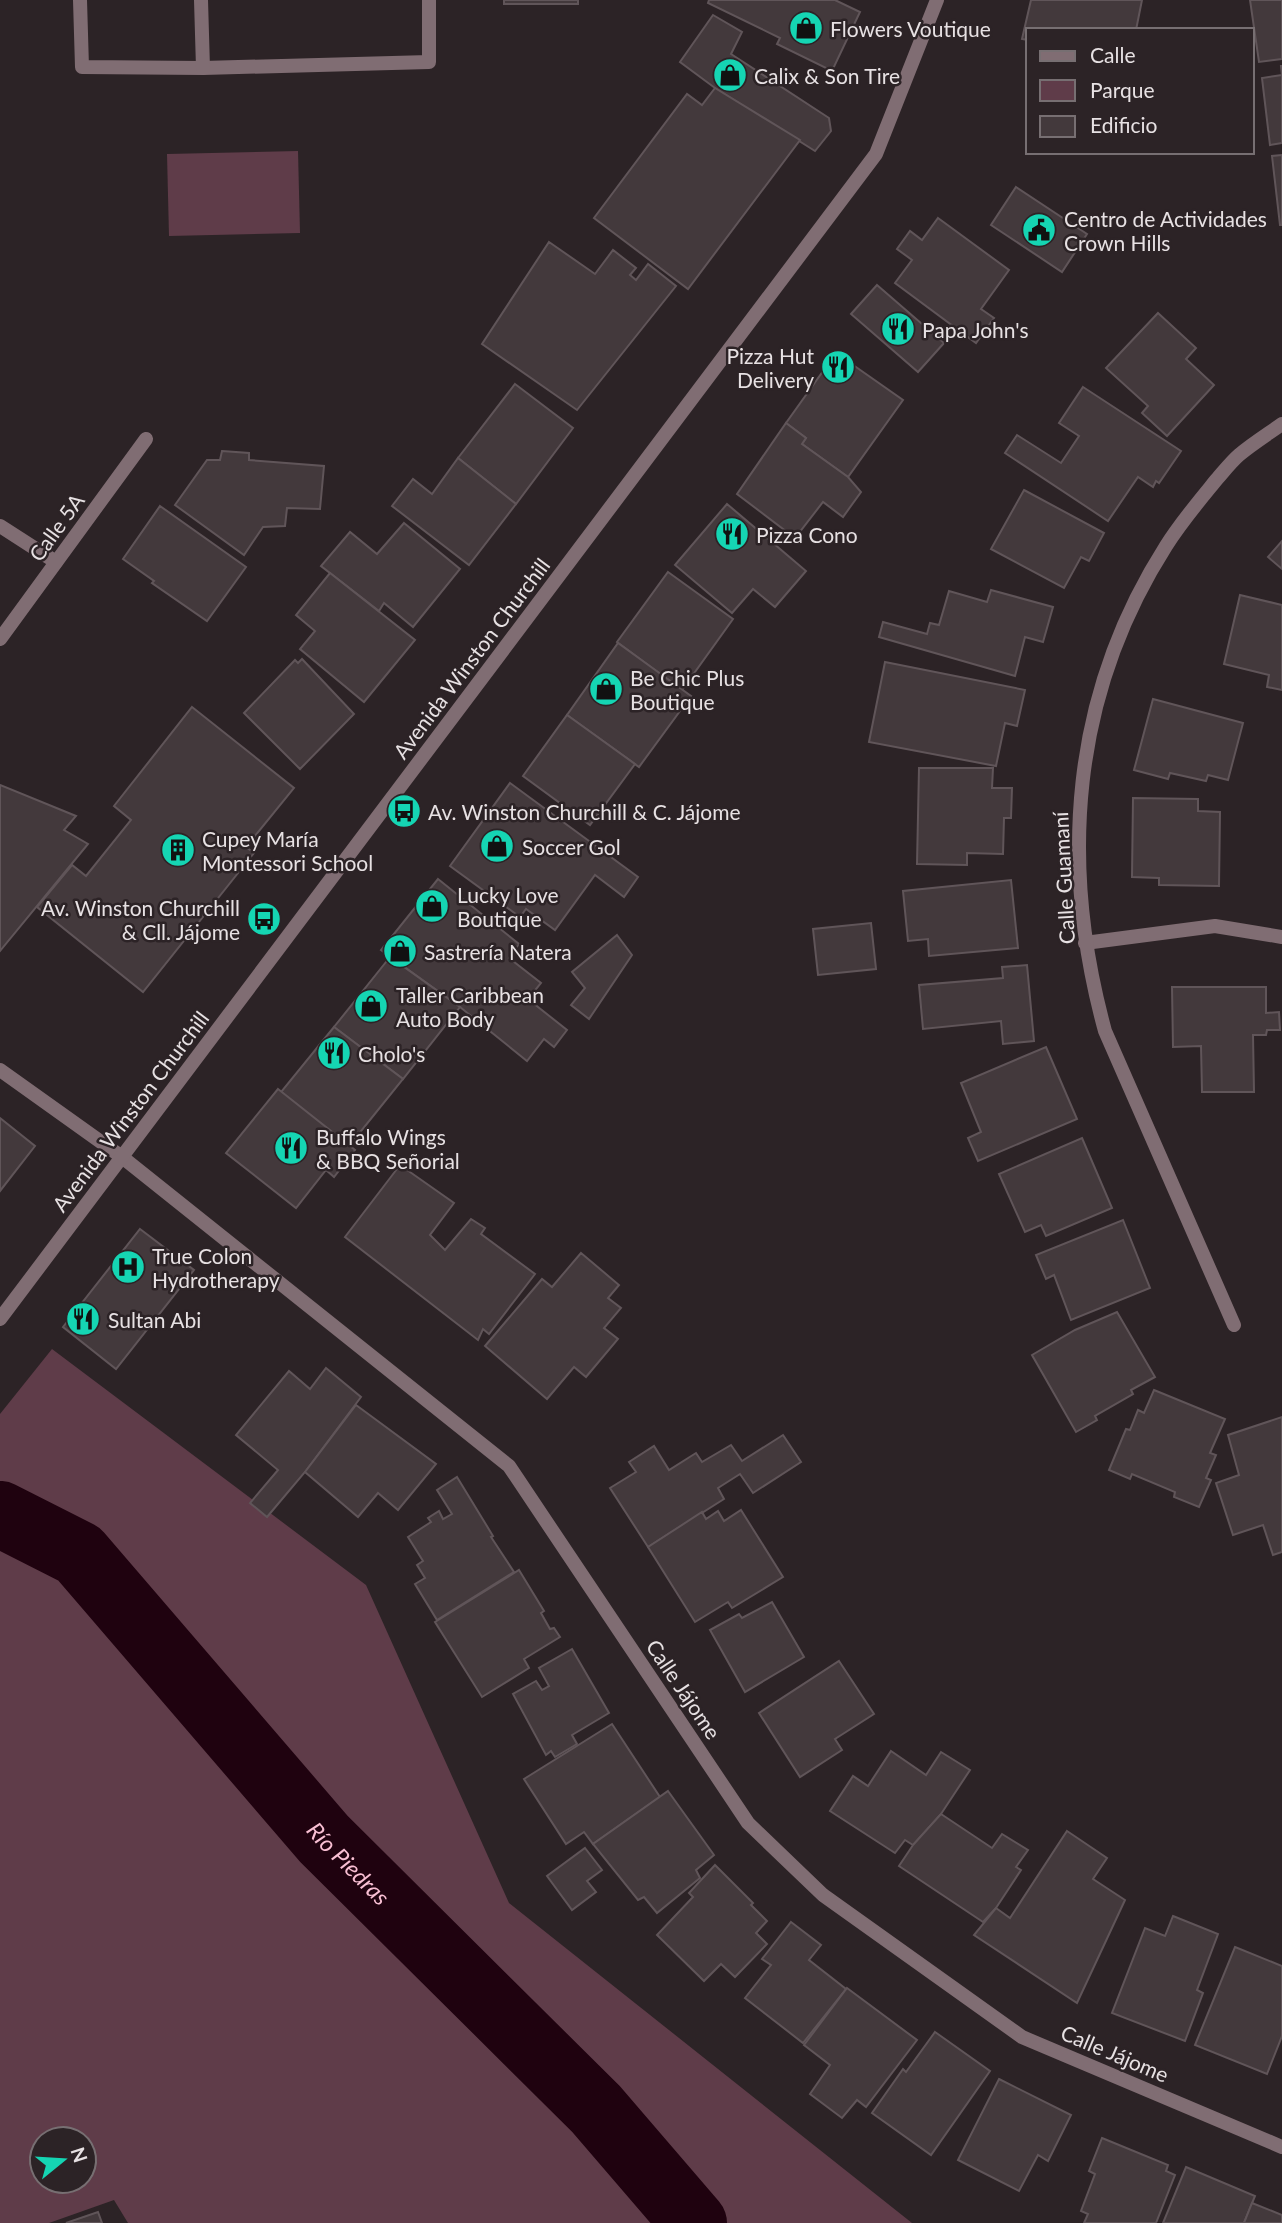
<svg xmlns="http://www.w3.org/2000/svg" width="1282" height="2223" font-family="Lato,sans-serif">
<rect width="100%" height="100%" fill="#2c2326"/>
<g fill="#5f3c49" fill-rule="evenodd">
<polygon points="298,151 300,233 169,236 167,154"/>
<path d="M52 1349 366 1585 509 1903 912 2223H128L114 2200 49 2223H0V1414ZM42 2139H84V2181H42Z"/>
</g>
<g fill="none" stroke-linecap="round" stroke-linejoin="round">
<path stroke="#1f020f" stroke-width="66" id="s1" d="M0 1514 79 1554 324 1839 596 2109 694 2223"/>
</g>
<g fill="#43393c" stroke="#605559" stroke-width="2">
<rect x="504" y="0" width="74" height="4"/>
<polygon points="709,0 835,0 860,12 832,71 777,44 780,38 708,3"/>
<polygon points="1031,0 1142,0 1136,30 1028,30 1028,40 1022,39"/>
<polygon points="1250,0 1282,0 1282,59 1259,62"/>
<polygon points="713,15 742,32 731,54 829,118 831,131 815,151 715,88 680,62"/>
<polygon points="1281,66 1282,66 1282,143 1270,145 1262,78 1282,75"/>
<polygon points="715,88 800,140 688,289 594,218 687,94 702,105"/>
<polygon points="1282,155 1282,225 1280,225 1272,156"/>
<polygon points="1016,187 1087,234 1062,272 991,225"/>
<polygon points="938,218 1009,270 981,309 994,318 976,343 895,283 912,260 897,249 910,231 922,240"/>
<polygon points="549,242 595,274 613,250 636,268 630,275 636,280 648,264 676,286 577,410 482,344"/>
<polygon points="877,285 944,343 918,372 851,314"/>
<polygon points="1158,313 1196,348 1186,359 1214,385 1167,436 1142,413 1148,406 1106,368"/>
<polygon points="836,353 903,400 848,477 802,444 806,438 786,423"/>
<polygon points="515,384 573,428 516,504 458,458"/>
<polygon points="1083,387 1181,451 1159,483 1156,481 1153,487 1138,477 1108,521 1005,453 1017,435 1061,463 1079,436 1059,423"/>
<polygon points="786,423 806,438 802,444 848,477 861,492 843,517 823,502 795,538 737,494"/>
<polygon points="222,451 249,453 249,460 324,466 320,509 287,508 285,526 263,527 244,555 175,505 207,460 220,460"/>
<polygon points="458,458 516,504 469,565 392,506 413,479 432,494"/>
<polygon points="1024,490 1104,533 1089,561 1081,557 1064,588 991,549"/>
<polygon points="727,504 806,571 775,607 753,589 732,613 675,565"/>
<polygon points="160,506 246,567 207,621 152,583 154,581 123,559"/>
<polygon points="404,523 460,569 413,627 384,603 379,611 321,566 350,532 377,554"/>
<polygon points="1282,541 1282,569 1268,557"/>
<polygon points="668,572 733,619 682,690 617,642"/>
<polygon points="330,573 415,640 364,702 300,649 315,631 296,615"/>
<polygon points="991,590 1053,607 1043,642 1025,637 1015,676 879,637 883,622 927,634 930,623 939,625 949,591 987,602"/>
<polygon points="1240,595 1282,605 1282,690 1267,687 1269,675 1224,664"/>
<polygon points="618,643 691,696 639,767 567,715"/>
<polygon points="302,659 354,714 300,769 244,713 295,660 298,663"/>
<polygon points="885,662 1025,690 1017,726 1005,723 996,766 869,742"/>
<polygon points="1153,699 1243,723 1228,780 1208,775 1206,781 1170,773 1168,779 1134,770"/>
<polygon points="192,707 294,788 246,847 254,853 143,992 37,907 72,865 86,876 131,820 114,806"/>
<polygon points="567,715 635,764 590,825 523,776"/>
<polygon points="919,768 993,768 992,788 1012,788 1011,818 1004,818 1003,854 967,853 967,865 917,864"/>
<polygon points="510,783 638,877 624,897 595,875 555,930 526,909 520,917 450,866"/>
<polygon points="0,785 76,816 64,830 88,844 0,951"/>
<polygon points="1133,798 1198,799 1198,811 1220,812 1219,886 1159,885 1159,878 1132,877"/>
<polygon points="438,879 519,944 509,958 541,983 528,999 567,1030 554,1047 544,1039 527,1061 460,1007 381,950"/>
<polygon points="1011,880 1018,948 929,956 928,939 908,941 903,891"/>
<polygon points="871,923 876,969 818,975 813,929"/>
<polygon points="617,935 632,955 589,1019 571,1005 585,988 572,972"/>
<polygon points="390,957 460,1007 403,1079 334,1027"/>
<polygon points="1027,965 1034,1041 1003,1044 1001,1021 923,1029 919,985 1003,978 1002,967"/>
<polygon points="1172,987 1266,987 1266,1013 1279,1012 1280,1030 1267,1030 1266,1035 1253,1035 1254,1092 1202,1092 1201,1046 1173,1047"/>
<polygon points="334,1027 403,1079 349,1146 281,1092"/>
<polygon points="1046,1047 1077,1119 978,1161 968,1138 981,1132 961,1083"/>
<polygon points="278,1089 355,1150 334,1177 326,1170 296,1208 226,1153"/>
<polygon points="0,1118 35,1146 0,1191"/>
<polygon points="1082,1138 1112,1208 1046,1236 1041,1225 1025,1232 999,1174"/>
<polygon points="400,1165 454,1203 430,1235 445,1250 471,1219 485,1228 481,1234 535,1274 489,1334 483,1329 478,1340 345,1237"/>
<polygon points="1123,1220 1150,1288 1071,1320 1054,1275 1046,1279 1036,1255"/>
<polygon points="140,1229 194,1270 116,1369 63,1327"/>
<polygon points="581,1253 619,1285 608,1298 621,1308 604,1328 618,1339 586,1377 574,1367 547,1399 485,1346 542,1279 552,1287"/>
<polygon points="1117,1312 1155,1377 1131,1390 1133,1394 1095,1416 1097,1420 1076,1432 1032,1355 1075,1330"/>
<polygon points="326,1368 361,1397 305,1472 267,1517 250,1503 278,1470 236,1435 289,1371 310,1389"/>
<polygon points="1154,1390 1225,1419 1210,1453 1216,1455 1206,1478 1211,1480 1199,1507 1174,1497 1175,1492 1132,1474 1130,1479 1109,1470 1126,1429 1130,1430 1138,1410 1144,1413"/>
<polygon points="356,1405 436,1464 398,1510 378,1493 358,1517 305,1472"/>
<polygon points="1282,1417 1282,1552 1273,1555 1263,1525 1233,1535 1216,1483 1239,1475 1228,1435"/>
<polygon points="783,1435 801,1462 753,1493 740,1474 718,1488 724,1499 648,1547 610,1488 636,1472 629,1462 654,1446 669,1470 696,1453 702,1462 731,1445 742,1461"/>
<polygon points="457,1477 493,1536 491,1537 514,1572 437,1620 415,1584 425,1578 417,1565 423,1561 408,1537 431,1522 428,1518 439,1511 443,1519 452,1514 437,1490"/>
<polygon points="741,1510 783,1577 732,1608 728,1602 695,1622 648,1547 702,1512 706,1519 718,1511 724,1521"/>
<polygon points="519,1570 544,1611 541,1613 550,1629 554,1628 560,1637 524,1659 529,1668 482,1697 435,1622"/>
<polygon points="772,1602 804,1657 745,1692 710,1630 739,1614 742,1618"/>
<polygon points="572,1649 609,1713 572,1735 577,1744 555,1757 551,1751 546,1755 513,1694 536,1681 542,1690 549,1686 539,1668"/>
<polygon points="839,1661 874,1714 835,1739 842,1750 800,1777 759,1713"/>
<polygon points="612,1724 660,1797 593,1844 584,1832 566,1844 524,1779"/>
<polygon points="891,1751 926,1775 941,1752 970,1770 941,1814 913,1845 905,1840 895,1853 830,1811 853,1776 868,1786"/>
<polygon points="668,1791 714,1855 696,1870 700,1878 657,1913 644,1897 638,1900 593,1844"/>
<polygon points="941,1814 992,1848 1002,1834 1028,1850 1016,1867 1021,1870 996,1908 983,1922 899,1866 913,1845"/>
<polygon points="1067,1831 1107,1858 1093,1879 1125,1900 1077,2003 974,1935 996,1908 1010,1918"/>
<polygon points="585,1848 602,1870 587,1881 596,1892 572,1910 547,1876"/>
<polygon points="715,1865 753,1903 751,1905 767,1921 756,1933 767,1944 735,1977 721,1964 704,1981 657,1935 693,1897 689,1893"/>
<polygon points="1173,1916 1218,1934 1197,1990 1203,1993 1185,2041 1112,2013 1145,1928 1165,1936"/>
<polygon points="791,1922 821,1945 809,1960 846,1989 803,2043 745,1998 771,1965 762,1959"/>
<polygon points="1235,1947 1282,1966 1282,2036 1267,2074 1195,2045"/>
<polygon points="847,1988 917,2040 866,2107 857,2100 842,2118 810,2094 830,2065 804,2045"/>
<polygon points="935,2032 990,2071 931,2155 872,2113 903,2069 906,2072"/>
<polygon points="999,2079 1071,2115 1048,2161 1038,2155 1019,2191 958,2160"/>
<polygon points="1102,2138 1168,2165 1166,2171 1175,2175 1156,2223 1084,2223 1088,2214 1081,2211 1095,2174 1089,2171"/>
<polygon points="1186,2167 1255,2196 1244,2223 1163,2223"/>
<polygon points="1252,2203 1282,2215 1282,2223 1244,2223"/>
<polygon points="98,2212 102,2223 66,2223"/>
</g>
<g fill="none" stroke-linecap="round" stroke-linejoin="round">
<g stroke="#806d73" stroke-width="14">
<polyline points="80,0 82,67 203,68 429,62 429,0"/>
<polyline points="201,0 203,68"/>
</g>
<g stroke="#806d73" stroke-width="14">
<polyline points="0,526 56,562"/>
<polyline points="0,639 146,439"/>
<polyline points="1085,943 1215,926 1282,937"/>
<polyline points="0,1070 122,1157 509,1466 748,1823 823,1895 1022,2037 1282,2147"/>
<polyline points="0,1319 876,154 937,0"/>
<path d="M1234 1325 1105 1031C1059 863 1071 695 1166 546 1181 522 1199 501 1217 479 1224 471 1231 462 1239 455 1252 444 1268 434 1282 424"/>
</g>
</g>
<defs>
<g id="shop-disc" transform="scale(1.75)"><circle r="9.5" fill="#15d5b3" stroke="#2c2326"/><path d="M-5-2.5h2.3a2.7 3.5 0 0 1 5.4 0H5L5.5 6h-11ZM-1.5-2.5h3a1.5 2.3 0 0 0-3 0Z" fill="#111"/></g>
<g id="civic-disc" transform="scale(1.75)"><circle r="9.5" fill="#15d5b3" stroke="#2c2326"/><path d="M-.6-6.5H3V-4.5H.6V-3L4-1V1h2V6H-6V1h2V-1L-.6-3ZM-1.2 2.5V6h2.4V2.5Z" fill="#111"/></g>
<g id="restaurant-disc" transform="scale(1.75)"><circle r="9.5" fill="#15d5b3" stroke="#2c2326"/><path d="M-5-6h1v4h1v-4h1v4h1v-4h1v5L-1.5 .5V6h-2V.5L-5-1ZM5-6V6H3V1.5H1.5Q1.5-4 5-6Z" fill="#111"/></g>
<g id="bus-disc" transform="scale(1.75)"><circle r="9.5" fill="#15d5b3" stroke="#2c2326"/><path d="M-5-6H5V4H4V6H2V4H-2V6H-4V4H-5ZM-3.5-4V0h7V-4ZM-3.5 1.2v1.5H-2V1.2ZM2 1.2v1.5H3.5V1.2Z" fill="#111"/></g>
<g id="building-disc" transform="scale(1.75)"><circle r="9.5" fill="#15d5b3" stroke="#2c2326"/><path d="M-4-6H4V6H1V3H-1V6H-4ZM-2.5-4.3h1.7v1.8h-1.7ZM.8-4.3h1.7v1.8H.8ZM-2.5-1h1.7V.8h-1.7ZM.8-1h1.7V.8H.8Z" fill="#111"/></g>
<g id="hospital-disc" transform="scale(1.75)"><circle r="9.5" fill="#15d5b3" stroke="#2c2326"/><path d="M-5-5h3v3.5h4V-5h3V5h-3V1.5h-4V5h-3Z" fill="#111"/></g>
</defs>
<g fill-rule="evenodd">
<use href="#shop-disc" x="806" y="28"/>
<use href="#shop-disc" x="730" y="75"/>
<use href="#civic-disc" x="1039" y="230"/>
<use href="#restaurant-disc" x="898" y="329"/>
<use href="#restaurant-disc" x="838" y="367"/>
<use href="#restaurant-disc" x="732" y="534"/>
<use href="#shop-disc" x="606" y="689"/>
<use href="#bus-disc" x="404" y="811"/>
<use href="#shop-disc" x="497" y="846"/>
<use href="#building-disc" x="178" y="850"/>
<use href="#shop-disc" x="432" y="906"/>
<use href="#bus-disc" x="264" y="919"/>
<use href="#shop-disc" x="400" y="951"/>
<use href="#shop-disc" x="371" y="1006"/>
<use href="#restaurant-disc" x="334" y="1053"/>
<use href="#restaurant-disc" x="291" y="1148"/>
<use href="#hospital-disc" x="128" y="1267"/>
<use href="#restaurant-disc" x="83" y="1319"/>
</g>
<g text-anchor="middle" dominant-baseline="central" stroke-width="5" stroke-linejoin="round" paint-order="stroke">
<g font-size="21" fill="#e7e1e3" stroke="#2c2326" text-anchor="start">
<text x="830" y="28">Flowers Voutique</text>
<text x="754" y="75">Calix &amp; Son Tire</text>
<text x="1064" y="218">Centro de Actividades<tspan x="1064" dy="24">Crown Hills</tspan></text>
<text x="922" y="329">Papa John's</text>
<text x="814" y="355" text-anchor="end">Pizza Hut<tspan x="814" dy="24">Delivery</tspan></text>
<text x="756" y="534">Pizza Cono</text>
<text x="630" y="677">Be Chic Plus<tspan x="630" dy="24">Boutique</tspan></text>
<text x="428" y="811">Av. Winston Churchill &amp; C. Jájome</text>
<text x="202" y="838">Cupey María<tspan x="202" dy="24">Montessori School</tspan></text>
<text x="522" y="846">Soccer Gol</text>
<text x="457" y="894">Lucky Love<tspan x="457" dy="24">Boutique</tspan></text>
<text x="240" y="907" text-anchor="end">Av. Winston Churchill<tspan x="240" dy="24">&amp; Cll. Jájome</tspan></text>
<text x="424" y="951">Sastrería Natera</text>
<text x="396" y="994">Taller Caribbean<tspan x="396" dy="24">Auto Body</tspan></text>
<text x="358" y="1053">Cholo's</text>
<text x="316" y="1136">Buffalo Wings<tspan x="316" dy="24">&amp; BBQ Señorial</tspan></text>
<text x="152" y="1255">True Colon<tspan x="152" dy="24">Hydrotherapy</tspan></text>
<text x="108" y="1319">Sultan Abi</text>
</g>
<g font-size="21" fill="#e7e1e3" stroke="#2c2326">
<text transform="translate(56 527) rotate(-54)">Calle 5A</text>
<text transform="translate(471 658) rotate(-53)">Avenida Winston Churchill</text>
<text transform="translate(1063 878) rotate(-93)">Calle Guamaní</text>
<text transform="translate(130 1111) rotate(-53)">Avenida Winston Churchill</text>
<text transform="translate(684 1689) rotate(56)">Calle Jájome</text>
<text transform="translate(1115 2053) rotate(23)">Calle Jájome</text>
</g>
<g font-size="23" font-style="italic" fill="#f8bfd3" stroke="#2c2326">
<text stroke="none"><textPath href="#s1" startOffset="499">Río Piedras</textPath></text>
</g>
</g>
<rect x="1026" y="28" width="228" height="126" fill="#2c2326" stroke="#776f72" stroke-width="2"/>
<rect x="1040" y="51" width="35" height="10" fill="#806d73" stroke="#776f72" stroke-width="2"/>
<text x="1090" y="63" font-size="21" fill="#e7e1e3">Calle</text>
<rect x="1040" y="80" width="35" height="21" fill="#5f3c49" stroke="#776f72" stroke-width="2"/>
<text x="1090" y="98" font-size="21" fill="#e7e1e3">Parque</text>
<rect x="1040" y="116" width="35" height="21" fill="#43393c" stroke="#776f72" stroke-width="2"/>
<text x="1090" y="133" font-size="21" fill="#e7e1e3">Edificio</text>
<g transform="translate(63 2160) rotate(72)"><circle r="33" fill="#2c2326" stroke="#776f72" stroke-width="2"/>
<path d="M0-5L12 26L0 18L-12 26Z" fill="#15d5b3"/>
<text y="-10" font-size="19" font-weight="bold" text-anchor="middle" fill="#e7e1e3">N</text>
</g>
</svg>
